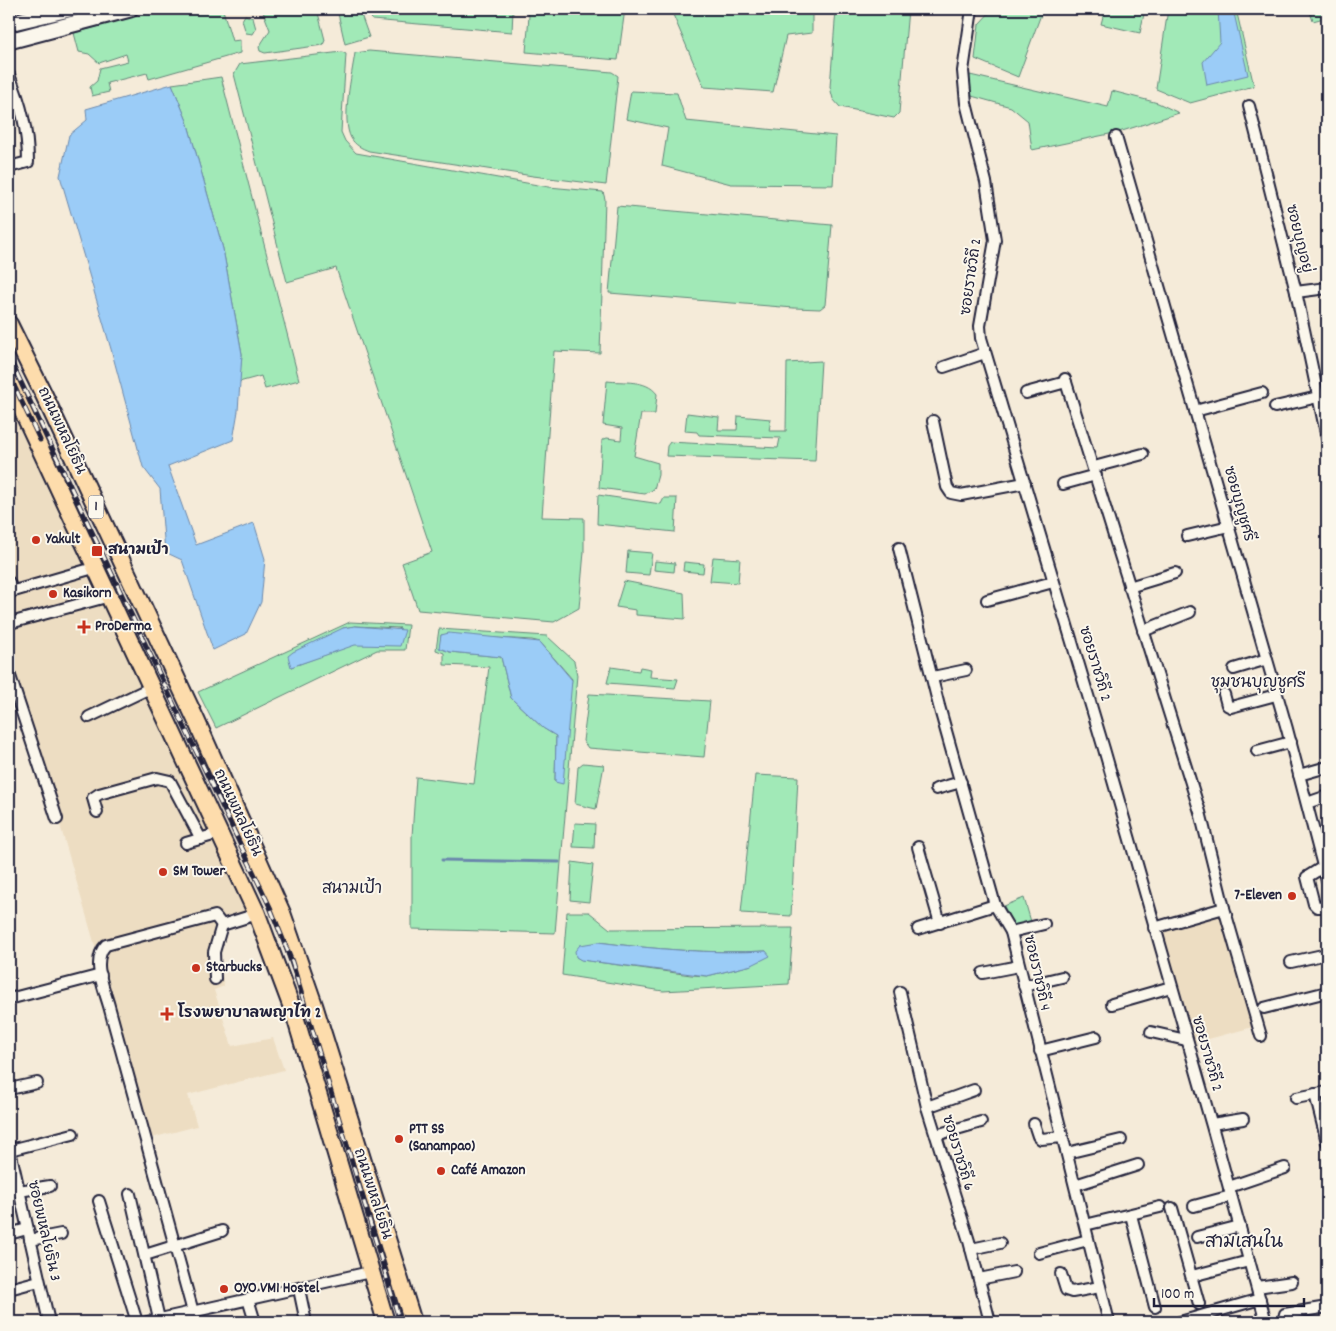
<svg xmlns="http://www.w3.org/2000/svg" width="1336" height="1331" font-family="Dekko,'Playpen Sans Thai',sans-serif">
<rect width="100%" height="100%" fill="#f5ebd9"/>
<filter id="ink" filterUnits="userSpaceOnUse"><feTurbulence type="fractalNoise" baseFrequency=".02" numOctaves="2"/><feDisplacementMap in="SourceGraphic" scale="10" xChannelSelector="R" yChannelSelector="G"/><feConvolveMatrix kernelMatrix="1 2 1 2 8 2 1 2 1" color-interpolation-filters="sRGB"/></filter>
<g filter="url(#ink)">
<g fill="#edddc2">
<polygon points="9,394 244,904 250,922 228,926 217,948 224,986 214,990 232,1046 273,1038 284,1070 188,1095 197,1126 144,1140 96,949 9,649"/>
<polygon points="1223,912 1253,1027 1190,1044 1160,929"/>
</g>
<g fill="#a1e9b7" stroke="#628679" fill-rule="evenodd">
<polygon points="163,9 225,9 223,10 232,41 240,40 240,53 149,79 147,73 107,83 109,92 92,96 90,87 97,81 100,68 128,61 126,54 99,63 89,54 79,52 74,33"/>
<polygon points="262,9 317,9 325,40 323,45 265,53 260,51 259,47 270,30"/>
<polygon points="337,9 359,9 369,37 345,44"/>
<polygon points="369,9 513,10 512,32 372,20"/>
<polygon points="527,9 625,9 618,60 526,52 529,16"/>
<polygon points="812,9 812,33 786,36 773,92 704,87 671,10"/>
<polygon points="836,9 908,9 899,113 894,118 840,107 833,99 830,87"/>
<polygon points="993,9 1043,9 1018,77 975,59 979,24"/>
<polygon points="1105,9 1145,9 1140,33 1101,24"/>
<polygon points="1168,9 1236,9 1254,86 1190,103 1156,89"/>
<polygon points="1309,9 1327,9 1327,17 1313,21"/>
<polygon points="245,15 253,18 256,29 253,34 246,33 242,20"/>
<path d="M369 51 612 72 618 76 606 185 533 176 369 151C361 148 355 145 351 138 341 120 352 74 355 53Z"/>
<polygon points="342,52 346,54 341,132 345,141 356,153 549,187 603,192 605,199 600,353 554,351 542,517 584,518 584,552 579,608 554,622 418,610 402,563 432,552 336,268 287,282 234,74 240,64"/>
<polygon points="970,75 1108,107 1112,91 1158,103 1179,113 1119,132 1032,150 1028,121 1011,107 968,95"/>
<polygon points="221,77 299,380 265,389 261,376 239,382 242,354 223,249 187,121 172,84"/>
<polygon points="631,91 677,93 686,121 836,136 833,185 731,184 662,166 668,128 626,119"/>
<polygon points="617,206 832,225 825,305 820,309 794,308 609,293"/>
<polygon points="821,361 815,461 666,456 667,446 670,442 778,448 780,438 699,435 697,432 685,431 687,413 719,417 718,430 737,430 738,416 771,419 769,431 786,431 787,363"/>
<path d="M607 381C623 383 646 379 657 394L655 414H641L634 456 658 463V475L654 489 645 494 599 488 602 440 607 438 621 440 622 428 603 425Z"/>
<polygon points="598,495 661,504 664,498 677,498 675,532 597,524"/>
<polygon points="628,551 652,553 649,575 626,573"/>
<polygon points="713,557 740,559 738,583 710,581"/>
<polygon points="655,561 675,563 674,572 654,570"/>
<polygon points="684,562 704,564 703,573 683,571"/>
<polygon points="624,581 684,593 685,619 636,615 636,610 616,607"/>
<path d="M350 622 408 625 405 650H377L216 728 198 692ZM355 626 400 628 291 667 343 628Z"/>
<path d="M439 629 547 636 574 661 577 675 555 933 412 929V836L416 777 474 784 489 667 444 665V653L436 650ZM441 635 532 640 540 642 572 679 555 782 556 736 543 728 511 698 501 657 450 652 440 648Z"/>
<polygon points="611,667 639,671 640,667 651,669 650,677 678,679 675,688 607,683"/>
<polygon points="589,694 710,701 704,757 588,748 583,741"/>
<polygon points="583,763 604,765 596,809 575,804 578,767"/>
<polygon points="755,775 798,777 791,916 741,913"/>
<polygon points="575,823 595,824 594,848 573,847"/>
<polygon points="572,862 593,865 589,902 570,900"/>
<polygon points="1024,898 1032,925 1015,930 1004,906"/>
<path d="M567 912H589L610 929 793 928 789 984 663 991 562 975ZM598 942C651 949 713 954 766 951L752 965 707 976 691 975 582 960 576 957Z"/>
</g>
<g fill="#9bccf7" stroke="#6b88ac">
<polygon points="1218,9 1233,9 1248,75 1207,85 1203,62 1220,42"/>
<polygon points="172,84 187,121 223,249 242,354 238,411 233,440 168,466 196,545 254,523 265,559 261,602 246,634 213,650 182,560 165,552 160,489 143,467 111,349 60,176 69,135 87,120 86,109"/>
<polygon points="355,626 405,630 400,646 355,645 291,667 288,656 293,652 343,628"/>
<polygon points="449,633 540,642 572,680 563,784 555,782 556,736 543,728 511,698 501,657 450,652 439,648 441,635"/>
<path d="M598 942C652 949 712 954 766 951L770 956 752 965 707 976 581 960 576 957 575 951 580 945Z"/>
</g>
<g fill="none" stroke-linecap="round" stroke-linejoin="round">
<polyline stroke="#6b88ac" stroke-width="3" points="442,860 559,862"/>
<g stroke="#22223b" stroke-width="14">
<g id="street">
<polyline points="972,9 963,71 966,103 986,182 995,240 980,326 981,338 1104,749 1212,1126 1266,1322"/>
<path d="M9 75C21 104 28 130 28 162L9 167"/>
<polyline points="1249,106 1296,292 1327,438"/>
<polyline points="1116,137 1287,729 1327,881"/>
<polyline points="1296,292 1327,288"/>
<polyline points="944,367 985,353"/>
<polyline points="1065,379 1200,812 1224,908 1261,1036"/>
<polyline points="1026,393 1066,382"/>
<polyline points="1275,407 1318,397"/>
<polyline points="1195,411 1262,393"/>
<polyline points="933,421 947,487 951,493 961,495 1025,483"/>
<polyline points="1094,467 1143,454"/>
<polyline points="1063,484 1096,475"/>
<polyline points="1187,536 1229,526"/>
<polyline points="899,548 939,706 995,905 1011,932 1109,1322"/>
<polyline points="9,582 11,588 14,591 97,567"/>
<polyline points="1129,587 1175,573"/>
<polyline points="987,600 1053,582"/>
<polyline points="10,623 110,596"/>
<polyline points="1143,631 1190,612"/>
<polyline points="1234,669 1267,659"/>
<polyline points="9,673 57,819"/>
<polyline points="933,677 966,670"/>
<polyline points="1224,694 1227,705 1231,707 1276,695"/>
<polyline points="89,717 152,687"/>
<polyline points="1257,751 1291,742"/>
<polyline points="1299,775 1327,767"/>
<polyline points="936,789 961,782"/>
<polyline points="1307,803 1327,796"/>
<polyline points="97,812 93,798 99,794 157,778 170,781 201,839"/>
<polyline points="186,843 220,833"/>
<polyline points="918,847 940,923"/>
<polyline points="1323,867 1307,877 1314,904 1317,907 1327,907"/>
<polyline points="1154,928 1224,908"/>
<polyline points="918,929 995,905"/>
<polyline points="1011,932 1044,924"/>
<polyline points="1291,962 1327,954"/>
<polyline points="983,973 1019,966"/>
<polyline points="215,979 214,952 222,925 257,914"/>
<polyline points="1024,986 1062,977"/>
<polyline points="900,992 927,1107 969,1241 990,1322"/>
<polyline points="9,999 101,975"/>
<polyline points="1112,1004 1171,987"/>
<polyline points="1264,1008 1327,992"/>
<polyline points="1151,1032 1186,1040"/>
<polyline points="1040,1051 1096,1037"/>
<polyline points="9,1089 37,1083"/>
<polyline points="1315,1094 1327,1142"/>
<polyline points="1296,1098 1327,1092"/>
<polyline points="927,1107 974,1090"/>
<polyline points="1034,1124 1038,1136 1041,1139 1062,1137"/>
<polyline points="1212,1124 1243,1119"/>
<polyline points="936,1135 981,1122"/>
<polyline points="9,1146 49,1322"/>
<polyline points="10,1150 73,1134"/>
<polyline points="1067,1153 1121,1140"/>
<polyline points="1075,1185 1138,1165"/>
<polyline points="1229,1187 1285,1168"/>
<polyline points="19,1191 50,1186"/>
<polyline points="130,1194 159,1319"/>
<polyline points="99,1201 137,1322"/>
<polyline points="1194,1206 1231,1196"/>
<polyline points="1172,1208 1199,1304"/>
<polyline points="1131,1215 1155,1307"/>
<polyline points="1085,1225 1160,1207"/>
<polyline points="9,1234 27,1229"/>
<polyline points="1197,1237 1240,1226"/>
<polyline points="30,1240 61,1234"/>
<polyline points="971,1249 1000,1243"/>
<polyline points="1039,1253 1088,1240"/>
<polyline points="145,1255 222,1231"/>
<polyline points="1061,1274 1066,1290 1072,1292 1100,1287"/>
<polyline points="1192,1276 1249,1261"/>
<polyline points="979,1279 1014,1272"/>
<polyline points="1257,1287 1292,1282"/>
<polyline points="9,1289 39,1281"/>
<polyline points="299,1289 306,1322"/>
<polyline points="248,1299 255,1322"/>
<path d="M193 1312 109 1006C104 988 91 960 106 945L215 916 222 925"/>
<polyline points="147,1322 370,1272"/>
<polyline points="1180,1322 1260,1299"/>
<polyline points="1283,1322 1285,1314 1327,1307"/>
</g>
</g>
<g stroke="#22223b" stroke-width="19">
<g id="secondary">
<polyline points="9,23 69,9"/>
<polyline points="9,41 130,9"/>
</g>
</g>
<g stroke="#22223b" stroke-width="20">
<g id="primary">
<polyline points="9,324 44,395 196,720 282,913 314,1005 413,1322"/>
<polyline points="9,382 257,914 294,1013 386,1322"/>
</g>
</g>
<use href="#street" stroke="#fbf7ec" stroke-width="10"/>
<use href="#secondary" stroke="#fbf7ec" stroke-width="15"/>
<use href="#primary" stroke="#fddcac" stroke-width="16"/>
<g stroke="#22223b" stroke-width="5">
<g id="rail">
<polyline points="9,357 270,907 292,962 400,1322"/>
<polyline points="9,375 40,440"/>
</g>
</g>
<use href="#rail" stroke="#fbf7ec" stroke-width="3" stroke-dasharray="9" stroke-linecap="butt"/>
</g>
</g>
<g fill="#c8321e" stroke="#fbf7ec" stroke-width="2">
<circle cx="36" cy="540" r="5"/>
<rect x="91" y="545" width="12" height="12" rx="2.5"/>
<circle cx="53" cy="594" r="5"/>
<path d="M81.5 619.5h5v5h5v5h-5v5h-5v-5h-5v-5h5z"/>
<circle cx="163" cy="872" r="5"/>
<circle cx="1292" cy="896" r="5"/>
<circle cx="196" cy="968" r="5"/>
<path d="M164.5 1006.5h5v5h5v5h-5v5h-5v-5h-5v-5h5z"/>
<circle cx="399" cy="1139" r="5"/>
<circle cx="441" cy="1171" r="5"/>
<circle cx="224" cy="1289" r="5"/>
</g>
<g text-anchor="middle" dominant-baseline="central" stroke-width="4" stroke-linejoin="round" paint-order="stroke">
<rect fill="#fbf7ec" stroke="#636270" stroke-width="1" x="88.5" y="495.5" width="15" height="23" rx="4"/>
<g font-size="14" font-weight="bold" fill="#22223b">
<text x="96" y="507">1</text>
</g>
<g font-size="15" fill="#22223b" stroke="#fbf7ec">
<text transform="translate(1298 239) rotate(76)">ซอยบุญอยู่</text>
<text transform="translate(972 277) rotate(-82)">ซอยราชวิถี 2</text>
<text transform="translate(61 431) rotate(65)">ถนนพหลโยธิน</text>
<text transform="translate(1238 504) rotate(74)">ซอยบุญชูศรี</text>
<text transform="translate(1094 664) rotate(73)">ซอยราชวิถี 2</text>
<text transform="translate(237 813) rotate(65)">ถนนพหลโยธิน</text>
<text transform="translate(1036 973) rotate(77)">ซอยราชวิถี 4</text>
<text transform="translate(1206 1054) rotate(74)">ซอยราชวิถี 2</text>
<text transform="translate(957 1153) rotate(73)">ซอยราชวิถี 6</text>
<text transform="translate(372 1194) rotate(72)">ถนนพหลโยธิน</text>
<text transform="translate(43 1231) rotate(77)">ซอยพหลโยธิน 3</text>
</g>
<g font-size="15" font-weight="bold" fill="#22223b" stroke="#fbf7ec" text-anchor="start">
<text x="46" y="540">Yakult</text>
<text x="108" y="551">สนามเป้า</text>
<text x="63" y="594">Kasikorn</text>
<text x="95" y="627">ProDerma</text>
<text x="173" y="872">SM Tower</text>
<text x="1282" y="896" text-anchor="end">7-Eleven</text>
<text x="206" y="968">Starbucks</text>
<text x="178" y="1014">โรงพยาบาลพญาไท 2</text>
<text x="409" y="1130">PTT SS<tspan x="409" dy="17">(Sanampao)</tspan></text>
<text x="451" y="1171">Café Amazon</text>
<text x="234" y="1289">OYO VM1 Hostel</text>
</g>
<g font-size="16" fill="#22223b" stroke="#fbf7ec">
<text x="1258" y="683">ชุมชนบุญชูศรี</text>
<text x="352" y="889">สนามเป้า</text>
</g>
<g font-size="18" fill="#22223b" stroke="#fbf7ec">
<text x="1244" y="1243">สามเสนใน</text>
</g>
</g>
<rect width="1336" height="1331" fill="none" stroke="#fbf7ec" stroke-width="30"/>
<rect x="15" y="15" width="1306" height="1301" fill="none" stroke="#22223b" stroke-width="2" filter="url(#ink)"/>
<path d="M1154 1298v8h150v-8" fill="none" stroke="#22223b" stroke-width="2.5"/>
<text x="1161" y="1298" font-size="15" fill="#22223b" stroke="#fbf7ec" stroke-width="4" paint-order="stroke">100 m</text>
</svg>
